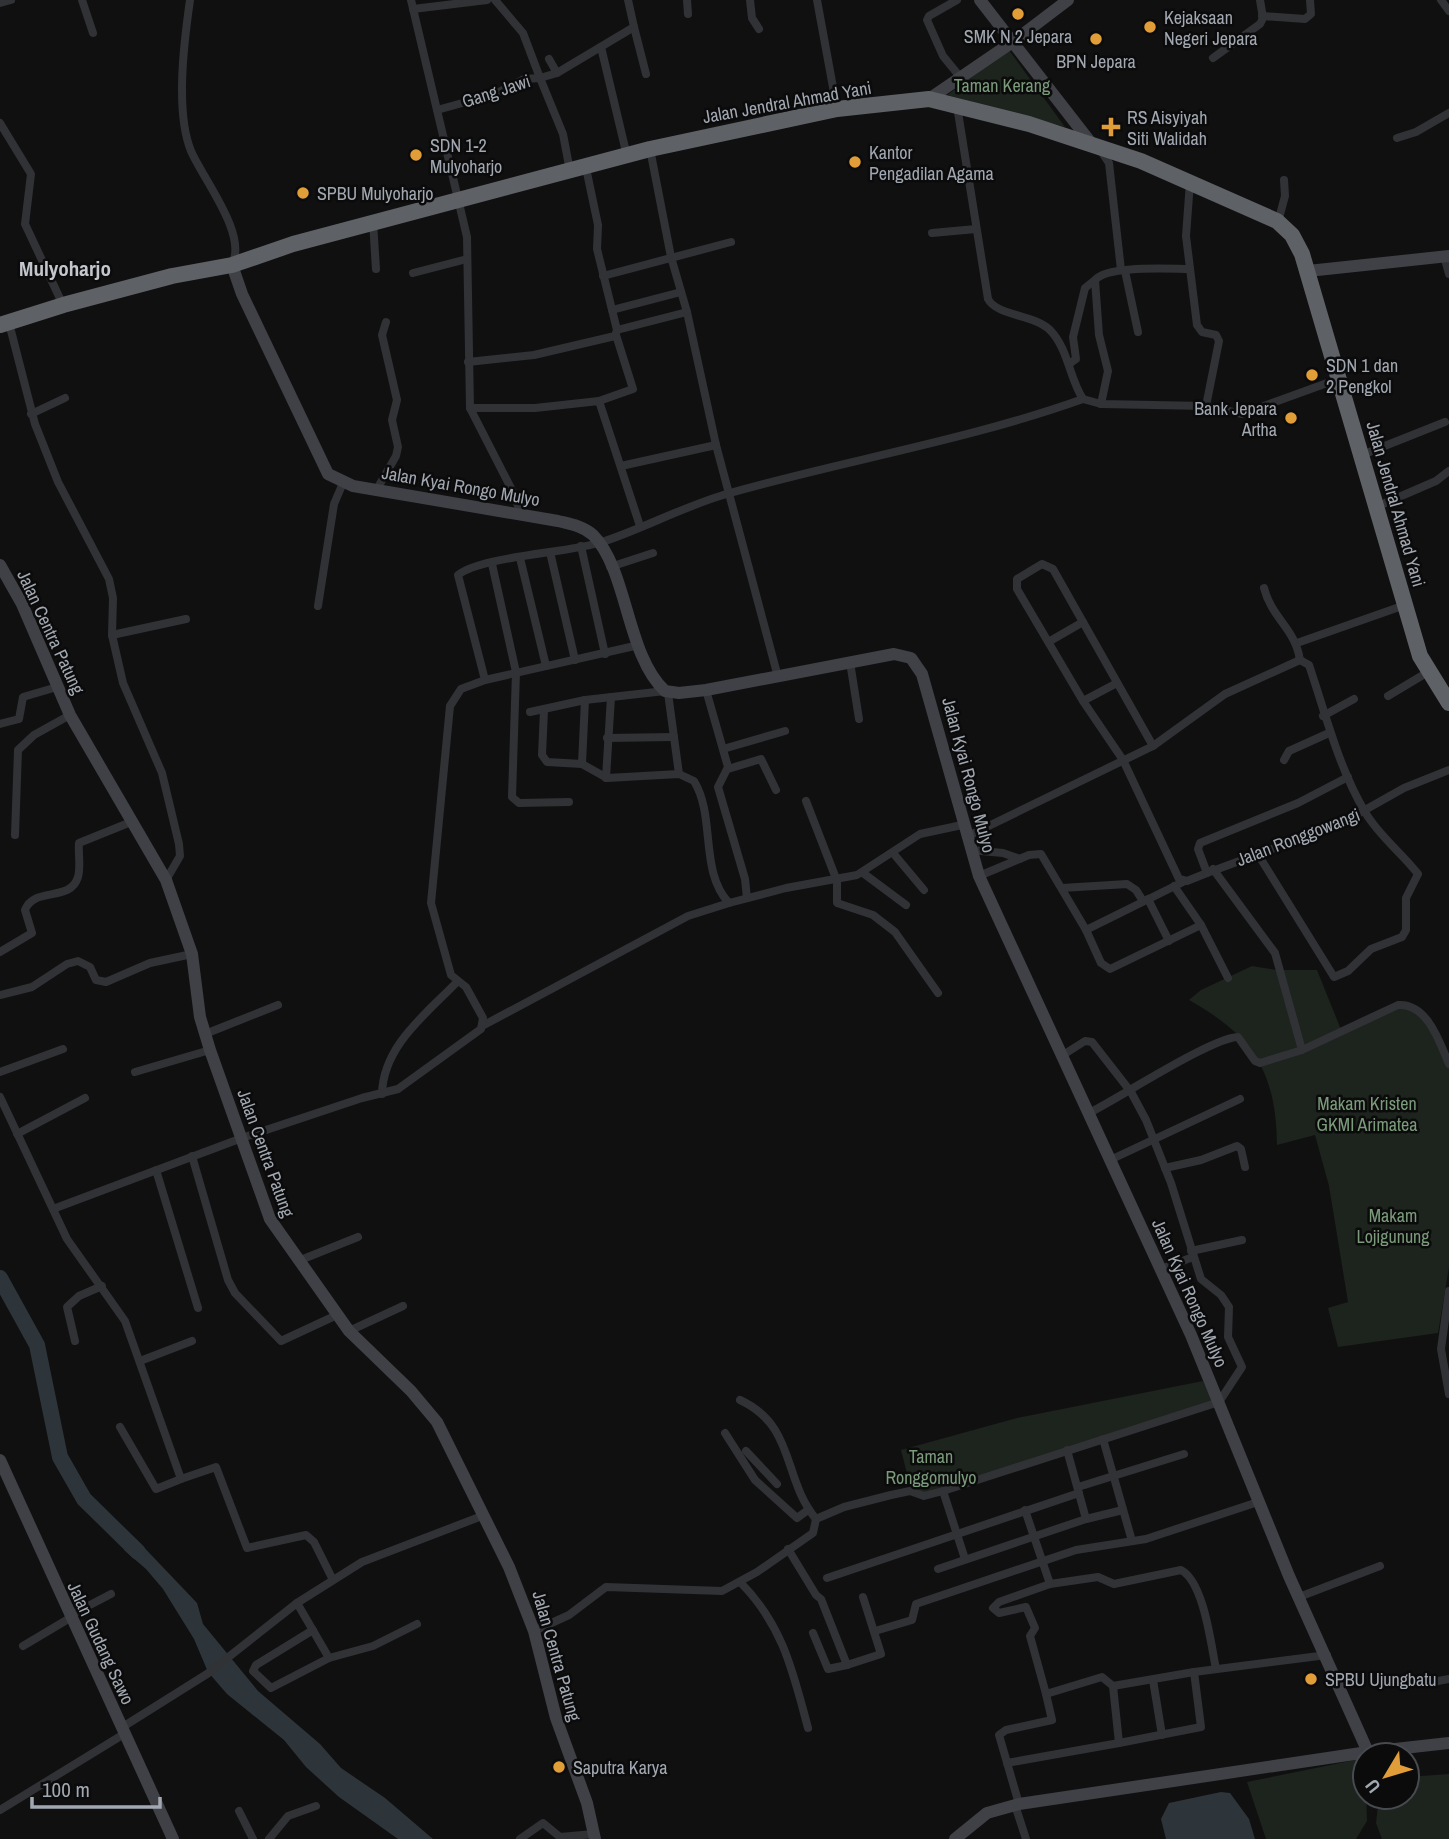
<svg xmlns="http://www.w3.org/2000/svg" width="1449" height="1839" font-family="'Archivo Narrow',sans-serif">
<rect width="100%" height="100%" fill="#101011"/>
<g fill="#1d231d">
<polygon points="1009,50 1065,127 947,95"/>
<path d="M1252 966 1276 970H1317L1342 1032 1398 1006 1420 1011 1449 1068V1267L1438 1333 1338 1347 1328 1308 1348 1302 1329 1186 1315 1135 1277 1145C1276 1071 1253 1036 1189 1000L1201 990Z"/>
<polygon points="1203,1381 1213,1402 925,1494 911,1489 901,1450 1017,1418"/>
<polygon points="1365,1758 1367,1821 1356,1839 1266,1839 1247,1782"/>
<polygon points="1449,1774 1449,1839 1382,1839 1376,1823 1379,1797 1407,1797 1407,1777"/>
</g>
<g fill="#2d353a">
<polygon points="136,1539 197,1603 203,1624 258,1691 320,1744 341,1768 385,1798 433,1839 398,1839 339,1797 306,1767 284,1740 227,1694 208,1672 194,1639 163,1589 146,1569 124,1550 124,1540"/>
<polygon points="1221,1792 1230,1793 1249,1819 1255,1839 1166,1839 1161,1819 1169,1803"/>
</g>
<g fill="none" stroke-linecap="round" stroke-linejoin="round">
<polyline stroke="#2d353a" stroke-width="16" points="0,1278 37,1345 60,1457 84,1499 138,1552"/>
<g stroke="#313236" stroke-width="8">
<polyline points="82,0 93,33"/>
<path d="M190 0C184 42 175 112 191 151 203 179 248 235 232 264"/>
<polyline points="411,0 467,237 470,408 514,494 521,515"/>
<polyline points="495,0 523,33 540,78 557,73 634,27 628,0"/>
<polyline points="687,0 688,14"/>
<polyline points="750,0 752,18 759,29"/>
<polyline points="817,0 837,109"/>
<polyline points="957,0 929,16 927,20 943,56 961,78"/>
<polyline points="1441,0 1449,11"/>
<polyline points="0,3 11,0"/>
<polyline points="413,9 487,0"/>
<polyline points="1262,16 1305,19 1311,14 1310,0"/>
<polyline points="634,27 646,74"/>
<polyline points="601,47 627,156"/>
<polyline points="1213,58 1260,24 1263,18 1260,0"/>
<polyline points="549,59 557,73"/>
<path d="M957 106 988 299C997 316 1033 314 1050 330 1069 350 1069 378 1083 399L1101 404 1206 406 1242 414 1341 378"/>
<polyline points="437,110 495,94 524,79 540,78 563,134 570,171"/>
<polyline points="0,123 31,174 25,224 63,305"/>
<polyline points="1397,138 1416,132 1449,113"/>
<polyline points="650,149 671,257 687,312 716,445 778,677"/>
<polyline points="1101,151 1109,163 1121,270"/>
<polyline points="1190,182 1186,236 1197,325 1202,332 1216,335 1219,341 1206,406"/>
<polyline points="373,222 376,269"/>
<polyline points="1278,222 1285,196 1284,180"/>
<polyline points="932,233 976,229"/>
<polyline points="1444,256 1449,274"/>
<polyline points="1125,271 1138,332"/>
<polyline points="413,273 467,259"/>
<polyline points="603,276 731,242"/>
<polyline points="612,310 681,292"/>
<polyline points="9,323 35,424 58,482 109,579 113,598 112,635 123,683 162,773 179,844 180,856 166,880"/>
<polyline points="617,330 687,312"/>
<polyline points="468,362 534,355 615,336 617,330 597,249 598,225 586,168"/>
<polyline points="1069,364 1076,359 1073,337 1085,288 1095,280"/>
<polyline points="599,401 633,389 616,335"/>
<path d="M1101 404 1108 371 1099 335 1095 280C1107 265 1169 269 1190 269"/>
<polyline points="470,408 535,408 599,401 640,526"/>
<polyline points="31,414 65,398"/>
<polyline points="1362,455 1445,422"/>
<polyline points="621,466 716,445"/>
<polyline points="377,489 396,456 398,447 392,420 397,400 382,335 386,322"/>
<polyline points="1376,507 1436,481 1449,471"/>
<polyline points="581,546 605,654"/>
<polyline points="550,552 575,660"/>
<polyline points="520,558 546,666"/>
<polyline points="492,564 516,672 512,797 519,803 569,802"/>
<polyline points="610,567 653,553"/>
<path d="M1264 588C1272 619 1295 628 1300 660"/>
<polyline points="318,606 334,504 343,483"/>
<polyline points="112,635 186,619"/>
<polyline points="1050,641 1083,622"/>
<polyline points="1297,643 1405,605"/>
<path d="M639 645 485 680 458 575C481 556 569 553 602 542 645 528 686 505 730 493 847 460 968 440 1083 399"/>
<polyline points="850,662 859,719"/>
<polyline points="706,690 728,767 718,787 745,879 747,898"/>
<polyline points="668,693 679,774"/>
<polyline points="1388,696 1428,672"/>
<polyline points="1083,701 1117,683"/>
<path d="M544 710 542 755 547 762 582 764 607 778 679 774 694 781C716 817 699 871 729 903L786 888 857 875 920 834 962 825"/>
<polyline points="530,712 585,700 665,691"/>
<polyline points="1323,716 1354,699"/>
<polyline points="0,724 19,719 23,697 57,687"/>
<polyline points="607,738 674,737"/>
<polyline points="1153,746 1053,569 1042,564 1017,579 1017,589 1083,701 1123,760 1179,879 1187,881 1207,873"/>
<polyline points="723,749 785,731"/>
<polyline points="1284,760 1289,751 1329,733"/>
<polyline points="582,764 585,700"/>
<polyline points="728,769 761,759 776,790"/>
<polyline points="1348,777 1298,803 1200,843 1198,849 1207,873 1340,824 1404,788 1449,770"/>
<polyline points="606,778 611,697"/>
<polyline points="806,801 837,881 837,903 873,915 895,932 938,993"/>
<polyline points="15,835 18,750 34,735 70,715"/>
<path d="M966 837 1153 746 1225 694 1300 660 1309 665C1326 715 1338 766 1365 812 1379 836 1401 852 1418 874L1406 898V930L1402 937 1371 949 1348 971 1334 977 1259 856"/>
<polyline points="970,850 1003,853 1020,859"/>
<polyline points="893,853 924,890"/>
<polyline points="1213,869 1275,953 1302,1050"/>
<polyline points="863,873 906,905"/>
<polyline points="979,876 1029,855 1041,854 1086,930 1183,882"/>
<polyline points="1062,888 1127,884 1136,890 1143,901"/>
<polyline points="1148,899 1169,941"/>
<polyline points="1201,925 1228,978"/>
<polyline points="1086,930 1101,963 1110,969 1201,925 1174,886"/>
<path d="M0 952 32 933 25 910C34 886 70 903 78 877 81 866 78 854 79 843L131 822"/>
<polyline points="0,995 32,987 67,964 78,961 90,967 96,980 106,982 150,963 192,954"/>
<polyline points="484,1025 688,916 729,903"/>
<polyline points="205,1034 278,1005"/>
<polyline points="0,1072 63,1049"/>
<polyline points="135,1072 210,1050"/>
<path d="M382 1094C383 1046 426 1014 457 982"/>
<polyline points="0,1097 67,1239 125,1321 181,1479 216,1467 247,1548 306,1535 314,1542 333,1580"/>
<path d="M1089 1113C1121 1097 1211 1038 1238 1037L1255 1061 1260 1063 1302 1050 1398 1005C1427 1003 1439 1041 1449 1064"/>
<polyline points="17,1134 85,1098"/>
<polyline points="192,1156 228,1280 235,1293 281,1341 337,1315"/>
<polyline points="1110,1160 1240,1099"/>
<polyline points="1165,1168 1201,1160 1237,1146 1241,1149 1245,1167"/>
<polyline points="156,1170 198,1308"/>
<polyline points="53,1209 242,1138 362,1098 398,1089 481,1029 483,1018 466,987 451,975 431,903 450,706 461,689 485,680"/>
<polyline points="1191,1251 1242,1240"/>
<polyline points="298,1261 358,1237"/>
<polyline points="1161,1269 1193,1257"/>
<polyline points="1449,1291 1441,1349 1449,1394"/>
<polyline points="349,1331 403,1306"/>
<polyline points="75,1341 67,1307 79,1296 102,1286"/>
<polyline points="140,1361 192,1341"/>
<path d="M740 1400C796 1426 782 1478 816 1519"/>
<polyline points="120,1427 156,1489 181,1479"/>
<polyline points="725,1433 755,1480 797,1518 808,1510"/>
<polyline points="1103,1439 1132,1541"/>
<polyline points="1067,1450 1086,1519 1123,1510"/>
<polyline points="746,1451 777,1484"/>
<polyline points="1078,1487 1184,1454"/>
<polyline points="943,1491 965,1559"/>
<path d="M1025 1510 1050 1584 1098 1577 1114 1584 1181 1570C1204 1582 1211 1645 1216 1669"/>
<polyline points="788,1549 816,1595 821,1599 847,1665 881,1654 863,1597"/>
<polyline points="938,1569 1086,1519"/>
<polyline points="827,1578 1079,1493"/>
<path d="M740 1582C783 1625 793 1672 808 1728"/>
<polyline points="1050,1584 999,1602 993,1608 999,1613 1026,1607 1035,1628 1030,1636 1046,1694 1102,1677 1113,1686 1194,1672 1327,1655"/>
<polyline points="1299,1597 1380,1566"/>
<polyline points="297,1603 329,1658 373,1646 417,1624"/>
<polyline points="69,1616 111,1594"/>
<polyline points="313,1630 256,1665 253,1671 271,1688 329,1658"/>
<polyline points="534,1631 569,1615 606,1587 722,1591 757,1572 813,1533 816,1519 844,1507 891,1495 910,1491 924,1496 943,1491 1219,1402 1242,1367 1228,1337 1229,1307 1221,1295 1201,1279 1171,1183 1146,1120 1131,1092 1092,1042 1085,1041 1063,1055"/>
<polyline points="875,1631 912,1620 916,1604 1076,1550 1146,1539 1258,1502"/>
<polyline points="813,1633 828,1669 847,1665"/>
<polyline points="23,1646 70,1618"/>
<polyline points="1153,1680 1162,1735"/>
<polyline points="1422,1684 1449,1679"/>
<polyline points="121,1728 207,1674 297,1603 362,1562 482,1516"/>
<polyline points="1119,1743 1201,1727 1194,1672"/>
<polyline points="1007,1763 1119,1743 1113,1686"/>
<polyline points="1019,1804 999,1735 1006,1730 1052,1720 1046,1694"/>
<polyline points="1015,1805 1026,1839"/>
<polyline points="0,1810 124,1734"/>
<polyline points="239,1811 253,1839"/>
<polyline points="269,1839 288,1816 316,1806"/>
<polyline points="520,1839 543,1823 560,1837 594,1834"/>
</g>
<g stroke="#3f4146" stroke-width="12">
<polyline points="980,0 1091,143"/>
<polyline points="929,99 1014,41 1068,0"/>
<path d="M232 265 242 294 328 474 353 486 558 521C570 524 583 526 593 535 628 570 626 655 665 691L679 693 706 690 894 654 911 658 922 674 979 876 1191 1335 1289 1576 1368 1752 1449 1743"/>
<polyline points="1308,271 1449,256"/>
<polyline points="0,565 22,604 70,715 166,880 192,954 200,1017 210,1050 270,1219 349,1331 411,1391 437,1422 509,1567 534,1631 556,1718 587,1803 595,1839"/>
<polyline points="0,1460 173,1839"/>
<polyline points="955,1839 987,1813 1019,1804 1368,1752"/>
</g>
<polyline stroke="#5e6166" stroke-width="16" points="0,325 63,305 172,276 232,265 293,244 650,149 837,109 929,99 1029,124 1141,161 1277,221 1292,235 1302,254 1420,656 1449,703"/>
</g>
<g fill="#e19d38" stroke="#0b0b0c" stroke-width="2.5">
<circle cx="1018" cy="14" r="7"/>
<circle cx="1150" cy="27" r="7"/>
<circle cx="1096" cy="39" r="7"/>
<path d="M1107.5 116.5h7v7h7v7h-7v7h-7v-7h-7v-7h7z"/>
<circle cx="416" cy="155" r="7"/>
<circle cx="855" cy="162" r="7"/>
<circle cx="303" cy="193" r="7"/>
<circle cx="1312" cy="375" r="7"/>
<circle cx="1291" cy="418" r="7"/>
<circle cx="1311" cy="1679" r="7"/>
<circle cx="559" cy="1767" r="7"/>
</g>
<g text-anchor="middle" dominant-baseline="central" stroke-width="5" stroke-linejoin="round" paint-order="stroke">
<g font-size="18" fill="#a2a8b1" stroke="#0b0b0c" text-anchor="start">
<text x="1164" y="17">Kejaksaan<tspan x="1164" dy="21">Negeri Jepara</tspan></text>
<text x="1018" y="36" text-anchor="middle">SMK N 2 Jepara</text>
<text x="1096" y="61" text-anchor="middle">BPN Jepara</text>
<text x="1127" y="117">RS Aisyiyah<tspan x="1127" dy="21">Siti Walidah</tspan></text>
<text x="430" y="145">SDN 1-2<tspan x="430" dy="21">Mulyoharjo</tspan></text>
<text x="869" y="152">Kantor<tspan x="869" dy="21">Pengadilan Agama</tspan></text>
<text x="317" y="193">SPBU Mulyoharjo</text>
<text x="1326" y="365">SDN 1 dan<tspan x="1326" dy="21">2 Pengkol</tspan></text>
<text x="1277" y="408" text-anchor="end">Bank Jepara<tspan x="1277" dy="21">Artha</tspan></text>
<text x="1325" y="1679">SPBU Ujungbatu</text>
<text x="573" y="1767">Saputra Karya</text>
</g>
<g font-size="18" fill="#7b9b7b" stroke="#0b0b0c">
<text x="1002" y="85">Taman Kerang</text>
<text x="1367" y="1103">Makam Kristen<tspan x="1367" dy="21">GKMI Arimatea</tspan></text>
<text x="1393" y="1215">Makam<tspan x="1393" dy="21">Lojigunung</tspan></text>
<text x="931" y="1456">Taman<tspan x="931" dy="21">Ronggomulyo</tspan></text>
</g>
<g font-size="18" fill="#a2a8b1" stroke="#0b0b0c">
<text transform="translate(496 91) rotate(-18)">Gang Jawi</text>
<text transform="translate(787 102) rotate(-10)">Jalan Jendral Ahmad Yani</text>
<text transform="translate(461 486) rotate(10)">Jalan Kyai Rongo Mulyo</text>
<text transform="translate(1396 504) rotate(74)">Jalan Jendral Ahmad Yani</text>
<text transform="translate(51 632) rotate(65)">Jalan Centra Patung</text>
<text transform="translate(969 775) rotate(75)">Jalan Kyai Rongo Mulyo</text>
<text transform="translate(1298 837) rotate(-21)">Jalan Ronggowangi</text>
<text transform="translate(266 1153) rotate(70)">Jalan Centra Patung</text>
<text transform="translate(1190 1293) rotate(66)">Jalan Kyai Rongo Mulyo</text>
<text transform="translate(101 1643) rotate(65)">Jalan Gudang Sawo</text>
<text transform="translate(557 1656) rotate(74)">Jalan Centra Patung</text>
</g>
<g font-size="21" font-weight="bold" fill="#c3c6cd" stroke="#0b0b0c">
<text x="65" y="268">Mulyoharjo</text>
</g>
</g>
<g transform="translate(1386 1776) rotate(232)"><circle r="33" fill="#0b0b0c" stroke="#474a4e" stroke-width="2"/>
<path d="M0-5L12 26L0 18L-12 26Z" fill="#e19d38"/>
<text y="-10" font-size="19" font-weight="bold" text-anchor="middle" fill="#a2a8b1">U</text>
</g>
<path d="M32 1797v10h128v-10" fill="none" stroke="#a2a8b1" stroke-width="3.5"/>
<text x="42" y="1797" font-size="21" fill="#a2a8b1" stroke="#0b0b0c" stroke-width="5" paint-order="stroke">100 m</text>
</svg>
